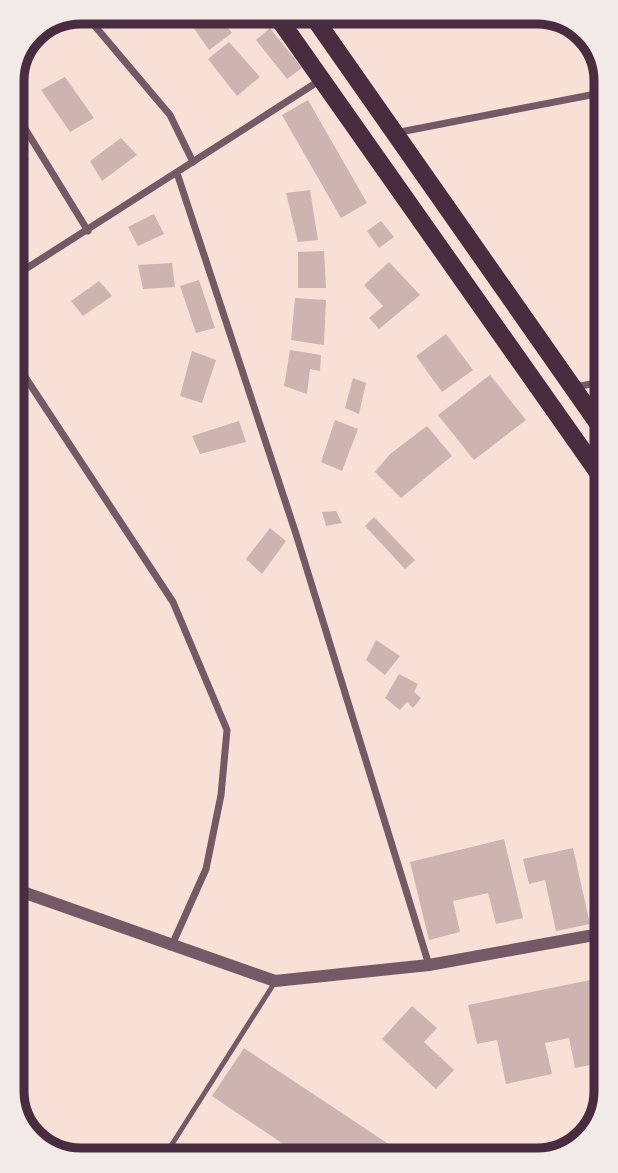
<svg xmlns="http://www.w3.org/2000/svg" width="618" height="1173" font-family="'Work Sans',sans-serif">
<rect width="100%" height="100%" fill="#f7e1d7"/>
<g fill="#ccb4b1">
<polygon points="192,12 217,12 232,33 209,50 186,17"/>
<polygon points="270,28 302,68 287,79 256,40"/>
<polygon points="229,42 260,77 237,96 208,59"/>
<polygon points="65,77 94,118 70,132 41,90"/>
<polygon points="308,100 367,203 341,218 282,115"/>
<polygon points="13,131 29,159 13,169"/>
<polygon points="121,138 137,155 102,181 90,161"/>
<polygon points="310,190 318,240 298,242 286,193"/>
<polygon points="154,214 164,234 138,246 128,227"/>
<polygon points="381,221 394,237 379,248 367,231"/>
<polygon points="324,251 326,288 298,288 298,252"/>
<polygon points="389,262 420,295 379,329 369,318 383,306 364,285"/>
<polygon points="172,263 175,287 143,289 138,265"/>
<polygon points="199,280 215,328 196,333 180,286"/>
<polygon points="99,281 112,296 83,316 71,301"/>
<polygon points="295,298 326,300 324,345 291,340"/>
<polygon points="446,334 473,370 442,392 416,356"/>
<polygon points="290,350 321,355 320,371 310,369 307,394 284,386"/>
<polygon points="192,351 216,360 202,403 180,396"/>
<polygon points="490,375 526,420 474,460 438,415"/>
<polygon points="353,378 366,383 359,414 345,408"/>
<polygon points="335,420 358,429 342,471 321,462"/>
<polygon points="239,421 246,442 200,454 192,436"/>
<polygon points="427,426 452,456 401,498 375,472 390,454"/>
<polygon points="336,511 342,523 326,526 322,512"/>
<polygon points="374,517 415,560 405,569 365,526"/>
<polygon points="270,528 286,541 262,574 246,559"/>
<polygon points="376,640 400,656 385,675 366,660"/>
<polygon points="399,674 418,684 414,692 421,698 413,708 407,702 400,710 385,698"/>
<polygon points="504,839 523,918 496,924 488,893 453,901 460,932 429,940 410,862"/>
<polygon points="573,848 590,924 556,931 545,880 529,884 523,859"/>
<polygon points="605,977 605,1062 575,1068 569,1038 545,1043 552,1074 506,1084 497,1040 477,1044 468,1005"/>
<polygon points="412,1006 437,1028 424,1042 454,1070 436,1089 382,1039"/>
<polygon points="244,1048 408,1157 304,1158 212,1096"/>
</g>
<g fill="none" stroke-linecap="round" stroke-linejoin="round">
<polyline stroke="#755966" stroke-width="5" points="162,1160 275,982"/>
<g stroke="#755966" stroke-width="7">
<polyline points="83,12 170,115 193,162"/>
<polyline points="13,109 88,231"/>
<polyline points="395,133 601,93"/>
<polyline points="177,173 296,534 429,965"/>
<polyline points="13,277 322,79"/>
<polyline points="14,360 173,602 227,730 221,795 206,869 172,945"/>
<polyline points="575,387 602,382"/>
</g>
<polyline stroke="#755966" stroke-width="12" points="17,890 275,981 429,965 605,933"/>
<g stroke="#4a2c40" stroke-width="18">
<polyline points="274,12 602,478"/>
<polyline points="310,12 602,429"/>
</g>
</g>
<path d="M0 0H618V1173H0ZM81 24H537A57 57 0 0 1 594 81V1091A57 57 0 0 1 537 1148H81A57 57 0 0 1 24 1091V81A57 57 0 0 1 81 24Z" fill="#f1eae7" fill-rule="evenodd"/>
<path fill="none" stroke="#4a2c40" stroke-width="9" d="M81 24H537A57 57 0 0 1 594 81V1091A57 57 0 0 1 537 1148H81A57 57 0 0 1 24 1091V81A57 57 0 0 1 81 24Z"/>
</svg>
